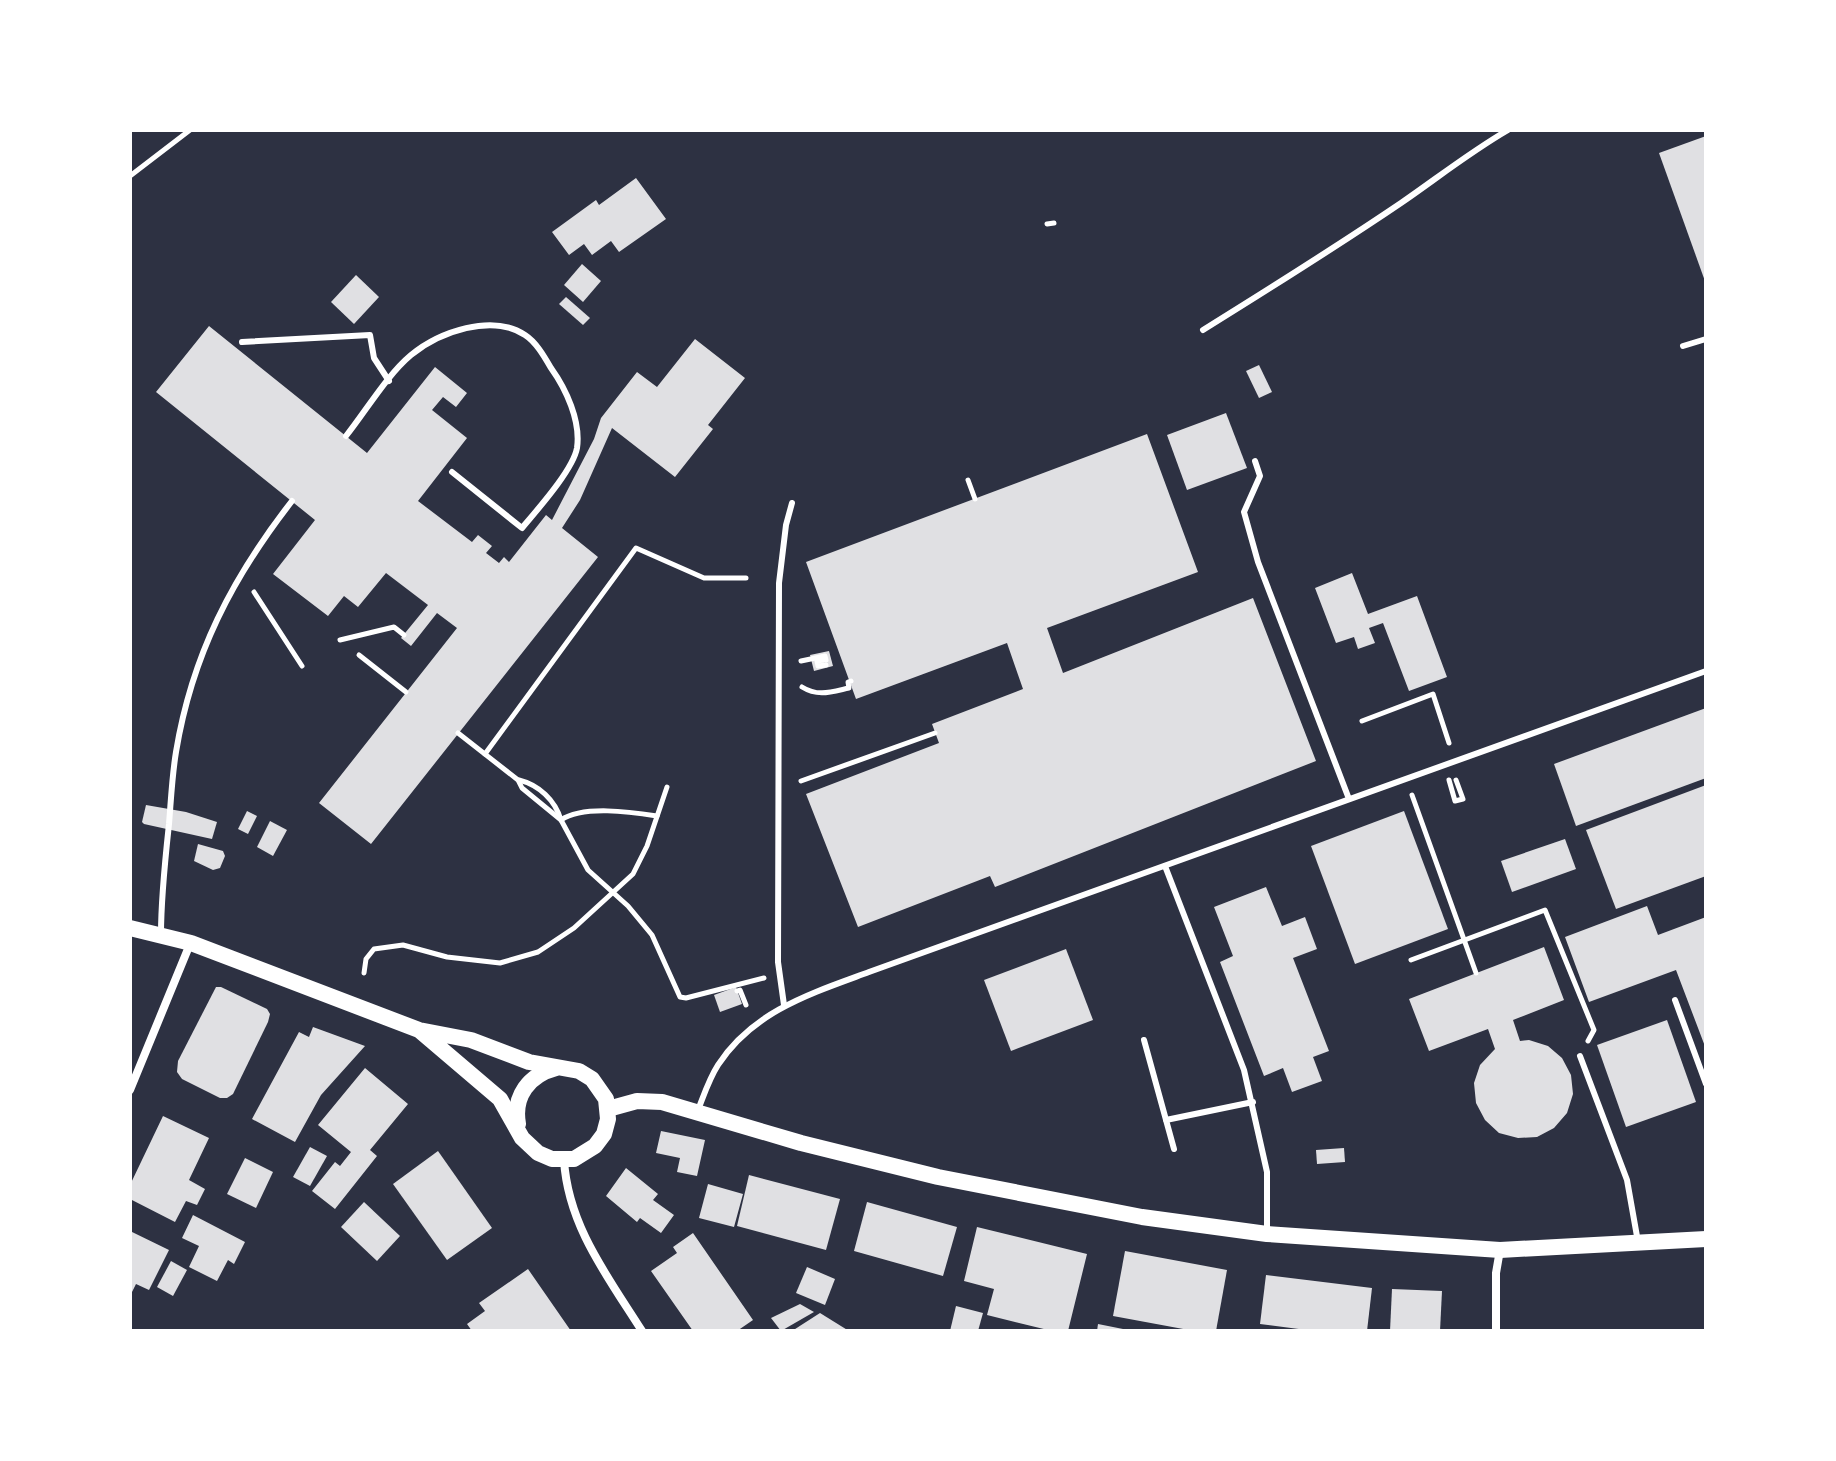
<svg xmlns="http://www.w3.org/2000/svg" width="1836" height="1461" font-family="'Times New Roman',serif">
<rect width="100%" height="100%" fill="#2d3142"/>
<g fill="#e0e0e3">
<polygon points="1706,136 1706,284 1659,153"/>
<polygon points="636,178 666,219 619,252 611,241 592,255 584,244 569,255 552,232 596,200 599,205"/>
<polygon points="582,264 601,281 583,302 564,285"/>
<polygon points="356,275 379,297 354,324 331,302"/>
<polygon points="566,297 590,318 583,325 559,304"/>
<polygon points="209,326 367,453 435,367 467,393 456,407 443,397 432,410 467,438 418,501 472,542 478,535 492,546 486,553 499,563 504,557 509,562 546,515 552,520 594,439 601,418 637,372 657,387 695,339 745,378 708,425 713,429 675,477 612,428 580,500 562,528 598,557 371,844 319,803 457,628 437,613 411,646 401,638 428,605 386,573 358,607 344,596 328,616 273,574 315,520 156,392"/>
<polygon points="1259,365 1272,392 1259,398 1246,371"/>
<polygon points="1226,413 1247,468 1187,490 1167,435"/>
<polygon points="1147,434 1198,572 1047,628 1063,673 1253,598 1316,761 995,887 990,876 858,927 806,794 939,743 932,724 1023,689 1007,643 856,699 806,562"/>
<polygon points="1352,573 1368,614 1417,596 1447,677 1409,691 1383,623 1369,628 1375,643 1358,649 1354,637 1336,643 1315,588"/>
<polygon points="829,651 833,666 814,671 810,655"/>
<polygon points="1706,708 1706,778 1576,826 1554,764"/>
<polygon points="1706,785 1706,876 1616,909 1586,830"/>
<polygon points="146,805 186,812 217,822 212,839 144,824 142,822"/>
<polygon points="247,811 257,816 248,834 238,829"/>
<polygon points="1404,811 1448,929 1355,964 1311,846"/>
<polygon points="270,821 287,830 273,856 257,847"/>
<polygon points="1565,839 1576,869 1512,892 1501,861"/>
<polygon points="198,844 223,851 225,856 220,868 213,870 194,861"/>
<polygon points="1266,887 1282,926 1305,917 1317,949 1293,958 1329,1051 1313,1057 1322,1081 1292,1092 1283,1068 1264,1076 1220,962 1233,956 1214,907"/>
<polygon points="1647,906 1658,935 1706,917 1706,1049 1676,970 1589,1002 1565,937"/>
<polygon points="1544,947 1564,1000 1513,1020 1520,1041 1529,1040 1548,1046 1562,1058 1571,1075 1573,1094 1567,1113 1554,1128 1537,1137 1518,1138 1499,1133 1485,1120 1476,1103 1474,1083 1480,1065 1495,1049 1488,1029 1429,1051 1409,999"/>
<polygon points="1066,949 1093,1020 1011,1051 984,980"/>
<polygon points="216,987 221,987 267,1009 270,1014 268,1022 233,1094 227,1098 220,1098 182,1079 177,1072 178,1061"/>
<polygon points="736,987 742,1004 720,1012 714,995"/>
<polygon points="1667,1020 1696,1102 1626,1127 1597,1045"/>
<polygon points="313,1027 365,1046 321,1095 295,1142 252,1119 299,1032 309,1037"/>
<polygon points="365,1068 408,1104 370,1150 377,1156 335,1209 312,1191 335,1162 340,1166 351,1152 318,1125"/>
<polygon points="163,1116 209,1138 189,1180 205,1189 197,1205 186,1201 175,1222 130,1199 130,1185"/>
<polygon points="661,1131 705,1140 697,1176 677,1172 680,1158 656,1153"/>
<polygon points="310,1147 327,1156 310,1186 293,1177"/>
<polygon points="1344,1148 1345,1162 1317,1164 1316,1150"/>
<polygon points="438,1151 492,1228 447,1260 393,1184"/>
<polygon points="245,1158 273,1172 256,1208 227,1194"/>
<polygon points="626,1168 658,1194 653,1200 674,1215 661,1233 640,1218 637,1222 606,1196"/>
<polygon points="749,1175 840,1199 826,1250 737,1226"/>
<polygon points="708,1184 743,1194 734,1227 699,1218"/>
<polygon points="364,1202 400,1236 377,1261 341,1227"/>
<polygon points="867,1202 957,1227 943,1276 854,1251"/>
<polygon points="193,1215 245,1242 234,1264 228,1260 217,1281 189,1267 199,1246 182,1238"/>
<polygon points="977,1227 1087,1254 1068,1331 1052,1331 987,1315 994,1289 964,1281"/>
<polygon points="130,1231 169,1250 149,1290 136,1284 130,1296"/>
<polygon points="693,1233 753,1320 737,1331 693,1331 651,1271 677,1253 673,1247"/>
<polygon points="1125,1251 1227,1270 1216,1331 1194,1331 1113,1316"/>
<polygon points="171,1261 187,1270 173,1296 157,1287"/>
<polygon points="807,1267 835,1279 825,1305 796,1293"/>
<polygon points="528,1269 571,1331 472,1331 467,1324 485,1311 479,1303"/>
<polygon points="1266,1275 1372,1288 1367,1331 1314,1331 1260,1324"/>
<polygon points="1392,1289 1442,1291 1440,1331 1390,1331"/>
<polygon points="800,1304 814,1312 781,1331 771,1318"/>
<polygon points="956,1306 983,1313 978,1331 950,1331"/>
<polygon points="820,1313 849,1331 792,1331"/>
<polygon points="1098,1324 1128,1330 1128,1331 1097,1331"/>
</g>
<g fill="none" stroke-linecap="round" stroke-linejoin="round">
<g stroke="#fff" stroke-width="5">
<polyline points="130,176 190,130"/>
<polyline points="1047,224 1054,223"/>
<polyline points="968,480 975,499"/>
<polyline points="254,592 302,666"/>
<polyline points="340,640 394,627 404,635"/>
<polyline points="359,655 406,692"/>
<polyline points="823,660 817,661 818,666 826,665"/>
<polyline points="801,661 825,656 826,660"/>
<path d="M802 687C818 697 831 692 849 688L848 682 851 681"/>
<polyline points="1362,721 1433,694 1449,743"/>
<polyline points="458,733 518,780 522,788 561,820 588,870 628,906 652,935 680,997 686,998 764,978"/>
<polyline points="485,754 636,548 704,578 746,578"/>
<path d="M519 780C539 785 555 800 561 820 583 805 631 812 657 816"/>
<polyline points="1449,780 1455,801 1463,799 1456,780"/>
<polyline points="801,781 935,733"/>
<polyline points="1412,795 1476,973"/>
<polyline points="1411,960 1545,910 1594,1030 1588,1041"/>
<polyline points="364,973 366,959 374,949 403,945 447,957 500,963 538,952 574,928 633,874 647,846 667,787"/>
<polyline points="737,991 740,990 746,1005"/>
</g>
<g stroke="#fff" stroke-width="6">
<path d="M1203 330C1269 289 1336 247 1401 203 1436 179 1470 152 1508 130"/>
<polyline points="242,342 370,335 374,358 389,381"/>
<polyline points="1683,346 1706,339"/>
<path d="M346 436C366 411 387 375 411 355 439 332 492 313 525 335 536 342 544 356 551 368 566 389 581 421 577 448 573 470 537 510 522 528L452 472"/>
<polyline points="1255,461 1260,476 1244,512 1258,562 1349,799"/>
<polyline points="1165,866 1244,1070 1267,1172 1267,1233"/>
<path d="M161 934C161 897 165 861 169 824 171 800 172 776 176 752 192 655 232 578 292 501"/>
<polyline points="1675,1000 1706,1084"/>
<polyline points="784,1005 778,962 779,583 786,525 792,503"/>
<polyline points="1144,1040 1174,1149"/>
<polyline points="1580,1056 1627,1180 1638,1242"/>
<path d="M698 1110C704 1095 709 1079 718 1065 753 1011 812 993 869 972L1706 671"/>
<polyline points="1166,1120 1253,1102"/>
</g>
<g stroke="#fff" stroke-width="8">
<polyline points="130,1090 190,944"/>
<path d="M564 1160C568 1226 608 1277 642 1331"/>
<polyline points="1496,1331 1496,1273 1500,1250"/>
</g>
<g stroke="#fff" stroke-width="16">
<polyline points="130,928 191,943 419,1030 471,1040 529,1062 579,1071 592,1079 606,1099 608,1119 604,1134 595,1146 574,1159 552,1159 538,1153 522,1138 500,1099 419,1030"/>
<polyline points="608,1109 637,1101 662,1102 801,1143 938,1177 1142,1217 1267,1234 1500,1250 1706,1239"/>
<path d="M518 1124C513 1096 529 1075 556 1068"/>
</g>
</g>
<rect width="1836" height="1461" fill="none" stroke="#ffffff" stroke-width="264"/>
</svg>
